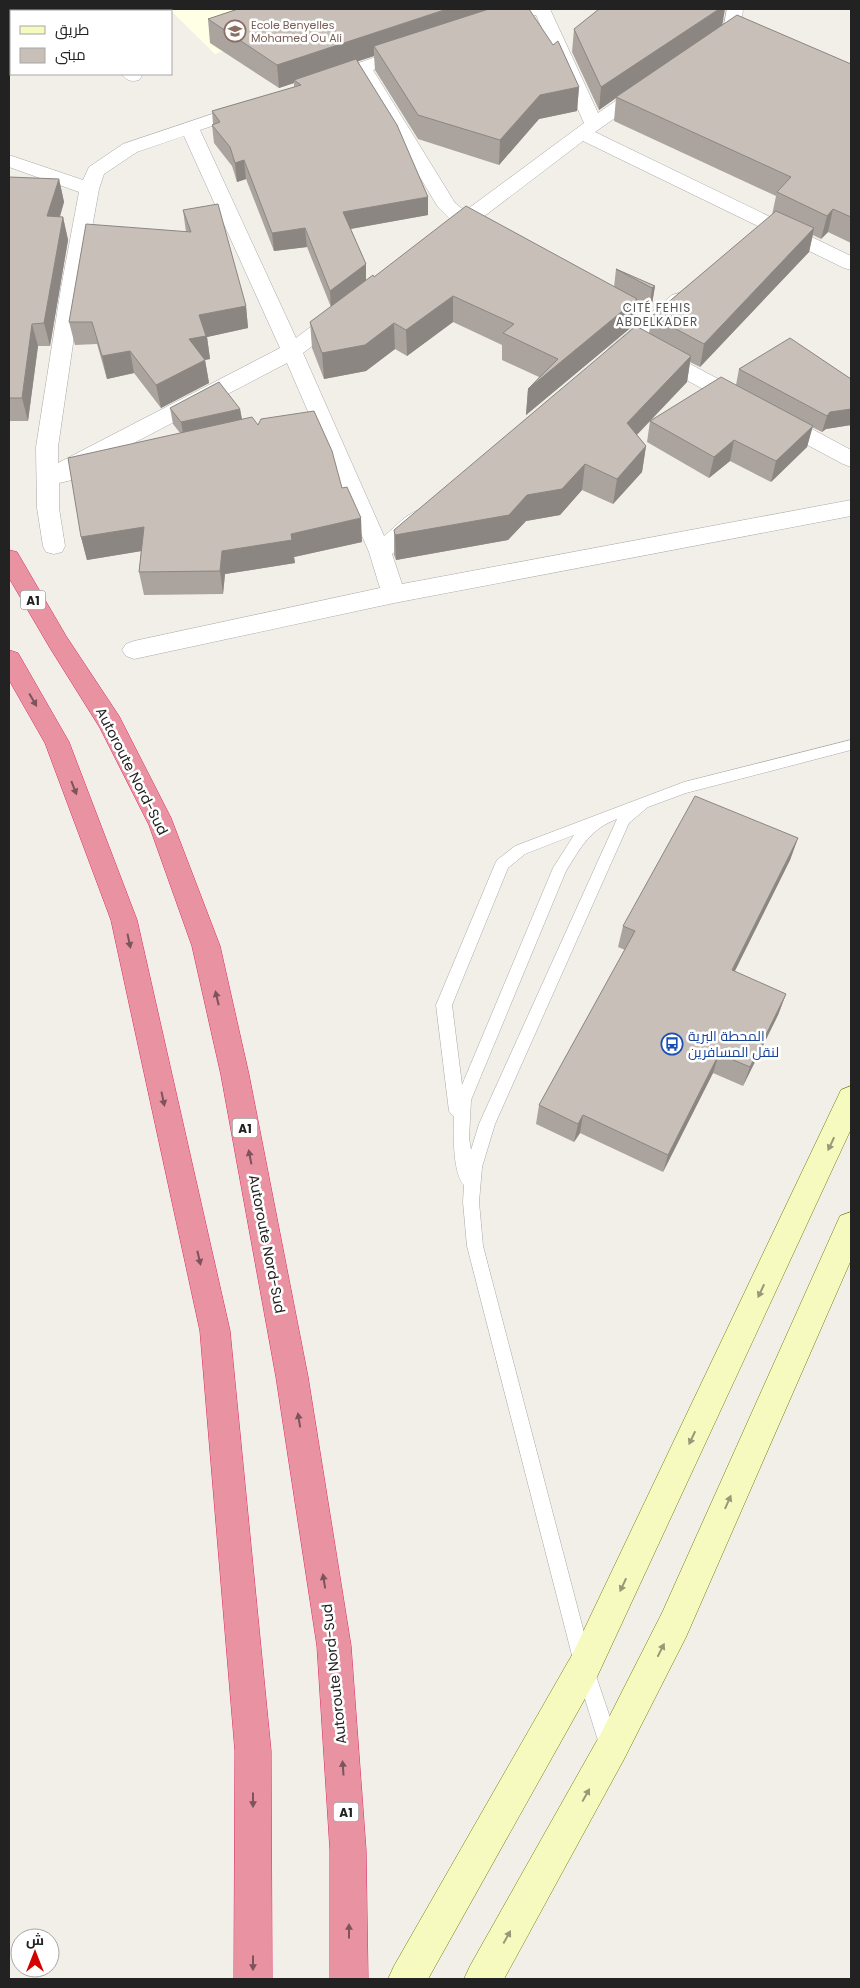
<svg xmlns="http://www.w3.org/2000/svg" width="860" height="1988" font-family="Poppins,Cairo,sans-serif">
<rect width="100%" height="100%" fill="#f2efe9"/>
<polygon fill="#ffffe5" points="169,9 342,9 215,54"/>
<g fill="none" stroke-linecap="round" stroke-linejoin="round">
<g stroke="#a9a9a9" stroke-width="1">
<path id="lane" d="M851 740V750L686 793 648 807 629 823 495 1124 482 1167 479 1202 483 1246 593 1667 620 1747 617 1754 610 1757 603 1754 600 1747 575 1667 467 1246 463 1202 464 1185C453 1175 453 1132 454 1117L449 1111 436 1005 495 864 497 860 515 846 684 782ZM617 819 479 1124 471 1150 469 1138 471 1100 566 871C581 847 590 829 617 819ZM574 835 553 868 462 1085 452 1005 508 868 525 854Z"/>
</g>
<g stroke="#a9a9a9" stroke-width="1">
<g id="street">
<polygon points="58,9 77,9 79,11 60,11"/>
<path d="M521 9H550L598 113 640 84 646 83 652 84 655 88 652 92 595 132 851 256V270L844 268 583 141 478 221 488 229 485 233 478 235 465 230C456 236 451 241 440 238L437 234 452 221 438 207 358 75 326 85 320 84 317 80 320 76 405 47 411 46 417 47 420 51 417 55 373 70 455 203 465 211 584 123 536 15 494 28 488 27 485 23 488 19Z"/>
<path d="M727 9H743L741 28 761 36 764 40 761 44C751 46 730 39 723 30Z"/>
<path d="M122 74H140L142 76 139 80C131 82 127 81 122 74Z"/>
<path d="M248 102 254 104 257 108 254 112 200 130 296 338 334 309 341 307 348 309 351 314 348 319 303 353 384 536C398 525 413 505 431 510L434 516 431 522 392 554 402 584 851 500V516L394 603 134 659 126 656 122 650 126 644 134 641 380 588 369 552 287 363 105 458 115 460 118 465 115 470 59 483V508L65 546 62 552 54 554 46 552 43 546 37 508 36 447 61 288 79 192 9 167V155L83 180 89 167 123 144ZM184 136 280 348 58 463V447L81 288 99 189 104 174 137 152Z"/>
<polygon points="679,293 686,295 689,300 686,305 622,359 615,361 608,359 605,354 608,349 672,295"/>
<polygon points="657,348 664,350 750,396 753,401 750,406 742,408 734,406 650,360 647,355 650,350"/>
<polygon points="778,413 786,415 851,450 851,467 843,464 770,425 767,420 770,415"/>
</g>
</g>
<g stroke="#707d05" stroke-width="1">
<g id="secondary">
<polygon points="851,1086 851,1129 596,1679 428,1979 388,1979 394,1966 572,1655 841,1090"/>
<polygon points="851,1212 851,1260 686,1637 623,1761 504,1979 464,1979 470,1966 599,1737 662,1613 840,1216"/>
</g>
</g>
<g stroke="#dc2a67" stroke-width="1">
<g id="highway">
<polygon points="9,550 17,552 66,636 119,716 171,818 220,946 249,1075 308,1377 351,1646 366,1850 368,1979 330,1979 330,1850 317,1646 276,1377 221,1075 192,946 149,825 100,728 50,648 9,578"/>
<polygon points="9,650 18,653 69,742 137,920 230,1331 271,1751 272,1979 234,1979 235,1751 200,1331 111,920 45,743 9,680"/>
</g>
</g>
<use href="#lane" fill="#fff" fill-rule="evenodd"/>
<use href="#street" fill="#fff" fill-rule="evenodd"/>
<use href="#secondary" fill="#f7fabf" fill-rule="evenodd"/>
<use href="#highway" fill="#e892a2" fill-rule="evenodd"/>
</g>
<g fill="#aba49e">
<polygon points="238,9 579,87 577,111 539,119 499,165 418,139 375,70 374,56 358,61 428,215 351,229 366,264 366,280 374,277 614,287 616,269 655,286 651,310 649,312 636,305 634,325 526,415 528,389 539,377 502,360 502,345 453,322 407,356 395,349 366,371 324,379 312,348 310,322 331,307 307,247 274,251 246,179 237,182 232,166 214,143 212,125 213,124 212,111 294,87 294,83 279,88 210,43 208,19"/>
<polygon points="723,25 851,64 851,243 828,232 821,239 813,235 809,252 700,367 690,362 687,382 637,435 646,446 642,472 613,504 582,490 560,515 526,521 508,540 396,560 394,555 394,530 649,333 652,316 772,215 776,196 614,121 616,98 599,110 572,52 574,29"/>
<polygon points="9,177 59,179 64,202 60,217 63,217 68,240 50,346 38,346 28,421 9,421"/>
<polygon points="183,210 246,306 248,328 207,337 210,359 205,360 209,383 161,408 134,373 107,379 97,344 75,345 69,322 186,232"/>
<polygon points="739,369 851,379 851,425 826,429 822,432 812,427 807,447 771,482 730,461 709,478 647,442 650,421 736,385"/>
<polygon points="170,408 240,409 242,419 258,425 342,488 362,542 294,557 295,563 225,574 223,594 144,595 139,572 141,551 87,560 81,537 180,433 173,424"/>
<polygon points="798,838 790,860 734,972 786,994 778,1015 743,1086 713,1073 663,1172 580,1133 574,1142 536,1124 539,1105 625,950 618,947 623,926"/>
</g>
<g fill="#8b8681">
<polygon points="447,9 513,9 374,46 374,56 296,82 294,80 294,83 279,88 277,65"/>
<polygon points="719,9 725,9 722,27 616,97 616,98 599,110 601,87"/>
<polygon points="579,87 577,111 539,119 499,165 500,140 540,95"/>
<polygon points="244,160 246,179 237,182 235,163"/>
<polygon points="59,179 64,202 53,239 47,216"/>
<polygon points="428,197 428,215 344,230 343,212"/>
<polygon points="833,209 828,232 821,239 827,216"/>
<polygon points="63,217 68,240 50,346 44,323"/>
<polygon points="305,228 307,247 274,251 272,233"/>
<polygon points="814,228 809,252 700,367 704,344"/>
<polygon points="366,264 366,283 331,309 330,291"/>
<polygon points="655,286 651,310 649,312 652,288"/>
<polygon points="453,296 453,322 407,356 406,330"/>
<polygon points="637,299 634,325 526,415 528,389"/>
<polygon points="246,306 248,328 207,337 210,359 192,362 189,339 199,315"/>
<polygon points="394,323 395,349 366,371 324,379 322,353"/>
<polygon points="32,324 38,346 28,421 22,398"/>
<polygon points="130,351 134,373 107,379 102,356"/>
<polygon points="691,356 687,382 623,449 627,423"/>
<polygon points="205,360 209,383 161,408 156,385"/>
<polygon points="240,409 243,426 184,439 181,422"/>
<polygon points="851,409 851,425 826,429 822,432 827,416 830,412"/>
<polygon points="813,426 807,447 771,482 776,461"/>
<polygon points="734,440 730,461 709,478 714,457"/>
<polygon points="646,446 642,472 613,504 617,479"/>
<polygon points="585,464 582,490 560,515 526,521 508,540 396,560 395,535 527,495"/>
<polygon points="361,518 362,542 294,557 295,563 225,574 223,594 220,571 222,551 291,534"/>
<polygon points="144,527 148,550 87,560 81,537"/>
<polygon points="798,838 790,860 725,991 732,970"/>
<polygon points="786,994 778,1015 743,1086 750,1067"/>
<polygon points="719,1054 713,1073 663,1172 668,1155"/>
<polygon points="583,1115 580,1133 574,1142 578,1124"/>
</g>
<g fill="#c7bfb8" stroke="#8b8681">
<polygon points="238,9 447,9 277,65 208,19"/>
<polygon points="489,9 529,9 553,45 558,41 579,87 540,95 500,140 418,115 374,46"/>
<polygon points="599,9 719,9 601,87 574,29"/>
<polygon points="737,15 851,64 851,217 833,209 827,216 777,192 791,177 616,97"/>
<polygon points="356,59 397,125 428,197 343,212 366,264 330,291 305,228 272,233 244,160 235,163 230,147 212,125 220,122 212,111 301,85 294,80"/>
<polygon points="9,177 59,179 47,216 63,217 44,323 32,324 22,398 9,398"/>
<polygon points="218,204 246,306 199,315 206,336 189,339 205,360 156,385 130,351 102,356 92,322 69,322 86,224 191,232 183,210"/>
<polygon points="466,206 637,299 528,389 558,359 503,333 514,324 453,296 406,330 394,323 365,345 322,353 310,322 373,275 374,277"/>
<polygon points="776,211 814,228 704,344 652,316"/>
<polygon points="616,269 655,286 652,288"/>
<polygon points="636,326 691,356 627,423 646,446 617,479 585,464 562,489 527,495 509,515 395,535 394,530"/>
<polygon points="790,338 851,379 851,409 830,412 827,416 739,369"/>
<polygon points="721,377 813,426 776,461 734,440 714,457 650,421"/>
<polygon points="219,382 240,409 181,422 170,408"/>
<polygon points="314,411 332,451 342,488 347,487 361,518 291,534 292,540 222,551 220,571 139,572 144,527 81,537 68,458 252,417 258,425 261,419"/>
<polygon points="695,796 798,838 732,970 786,994 750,1067 719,1054 668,1155 583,1115 578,1124 539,1105 635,931 623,926"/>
</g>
<defs><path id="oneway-solid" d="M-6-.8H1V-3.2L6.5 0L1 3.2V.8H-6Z" transform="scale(1.25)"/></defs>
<g fill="#7b545c">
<use href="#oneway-solid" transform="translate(33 700) rotate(60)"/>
<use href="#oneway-solid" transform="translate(74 788) rotate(69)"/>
<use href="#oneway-solid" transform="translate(129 941) rotate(78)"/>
<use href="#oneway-solid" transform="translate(217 998) rotate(-103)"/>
<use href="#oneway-solid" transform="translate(163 1099) rotate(78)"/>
<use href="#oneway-solid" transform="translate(250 1157) rotate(-101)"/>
<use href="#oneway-solid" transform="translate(199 1258) rotate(77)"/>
<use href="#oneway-solid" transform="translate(299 1420) rotate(-99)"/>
<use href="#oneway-solid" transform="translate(324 1581) rotate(-99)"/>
<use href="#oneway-solid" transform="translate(343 1768) rotate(-94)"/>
<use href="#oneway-solid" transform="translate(253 1800) rotate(90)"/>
<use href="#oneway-solid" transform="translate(349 1931) rotate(-90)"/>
<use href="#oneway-solid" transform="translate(253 1963) rotate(90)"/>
</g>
<g fill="#979978">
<use href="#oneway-solid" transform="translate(831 1144) rotate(115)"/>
<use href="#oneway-solid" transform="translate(761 1291) rotate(115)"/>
<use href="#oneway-solid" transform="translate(692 1438) rotate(115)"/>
<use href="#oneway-solid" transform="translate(728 1502) rotate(-66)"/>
<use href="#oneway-solid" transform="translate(623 1585) rotate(115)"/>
<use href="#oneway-solid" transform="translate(661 1650) rotate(-63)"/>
<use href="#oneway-solid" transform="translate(586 1795) rotate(-61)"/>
<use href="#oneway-solid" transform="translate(507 1937) rotate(-61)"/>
</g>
<defs>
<g id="school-ring" transform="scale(1.125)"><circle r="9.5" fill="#fff" stroke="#8d6e63" stroke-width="1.5"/><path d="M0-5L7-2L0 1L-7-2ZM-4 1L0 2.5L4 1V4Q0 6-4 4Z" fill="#8d6e63"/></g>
<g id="bus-ring" transform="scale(1.125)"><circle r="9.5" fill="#fff" stroke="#1a4fb4" stroke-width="1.5"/><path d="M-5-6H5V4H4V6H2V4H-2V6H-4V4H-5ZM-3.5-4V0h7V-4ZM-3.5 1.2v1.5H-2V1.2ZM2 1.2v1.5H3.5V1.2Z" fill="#1a4fb4"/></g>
</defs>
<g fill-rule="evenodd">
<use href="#school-ring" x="235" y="31"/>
<use href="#bus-ring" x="672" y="1044"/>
</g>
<g text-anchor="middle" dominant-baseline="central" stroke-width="5" stroke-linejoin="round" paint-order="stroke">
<g font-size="11" fill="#785e54" stroke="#fff" text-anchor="start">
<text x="251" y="25">Ecole Benyelles<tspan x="251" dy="13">Mohamed Ou Ali</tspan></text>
</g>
<g font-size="12" letter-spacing="1" fill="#555" stroke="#fff">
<text x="657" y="307">CITÉ FEHIS<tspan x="657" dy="14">ABDELKADER</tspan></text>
</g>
<g fill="#fff" stroke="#646464" stroke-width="1">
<rect x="20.5" y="590.5" width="25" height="19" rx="4"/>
<rect x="232.5" y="1118.5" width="25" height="19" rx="4"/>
<rect x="333.5" y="1802.5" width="25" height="19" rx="4"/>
</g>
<g font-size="12" font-weight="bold" fill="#222">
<text x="33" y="600">A1</text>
<text x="245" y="1128">A1</text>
<text x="346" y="1812">A1</text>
</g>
<g font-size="14" fill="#222" stroke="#fff">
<text transform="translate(132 771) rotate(63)">Autoroute Nord-Sud</text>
<text transform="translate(267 1244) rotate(79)">Autoroute Nord-Sud</text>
<text transform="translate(334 1674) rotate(-96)">Autoroute Nord-Sud</text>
</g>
<g font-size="14" fill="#164399" stroke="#fff" text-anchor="start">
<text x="688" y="1036">المحطة البرية<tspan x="688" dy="16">لنقل المسافرين</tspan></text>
</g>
</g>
<rect width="860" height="1988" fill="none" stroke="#222222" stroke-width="20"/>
<rect x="10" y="10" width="162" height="65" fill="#ffffff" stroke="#a7a7a7"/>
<rect x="20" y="26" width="25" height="8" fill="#f7fabf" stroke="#a7a7a7"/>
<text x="55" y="35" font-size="15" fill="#222222">طريق</text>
<rect x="20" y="48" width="25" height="15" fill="#c7bfb8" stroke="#a7a7a7"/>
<text x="55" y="60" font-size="15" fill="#222222">مبنى</text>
<g transform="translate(35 1953)"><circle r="24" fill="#ffffff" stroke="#a7a7a7"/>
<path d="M0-4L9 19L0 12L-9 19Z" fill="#d40000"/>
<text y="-8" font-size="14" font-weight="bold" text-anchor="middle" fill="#222222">ش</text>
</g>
</svg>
